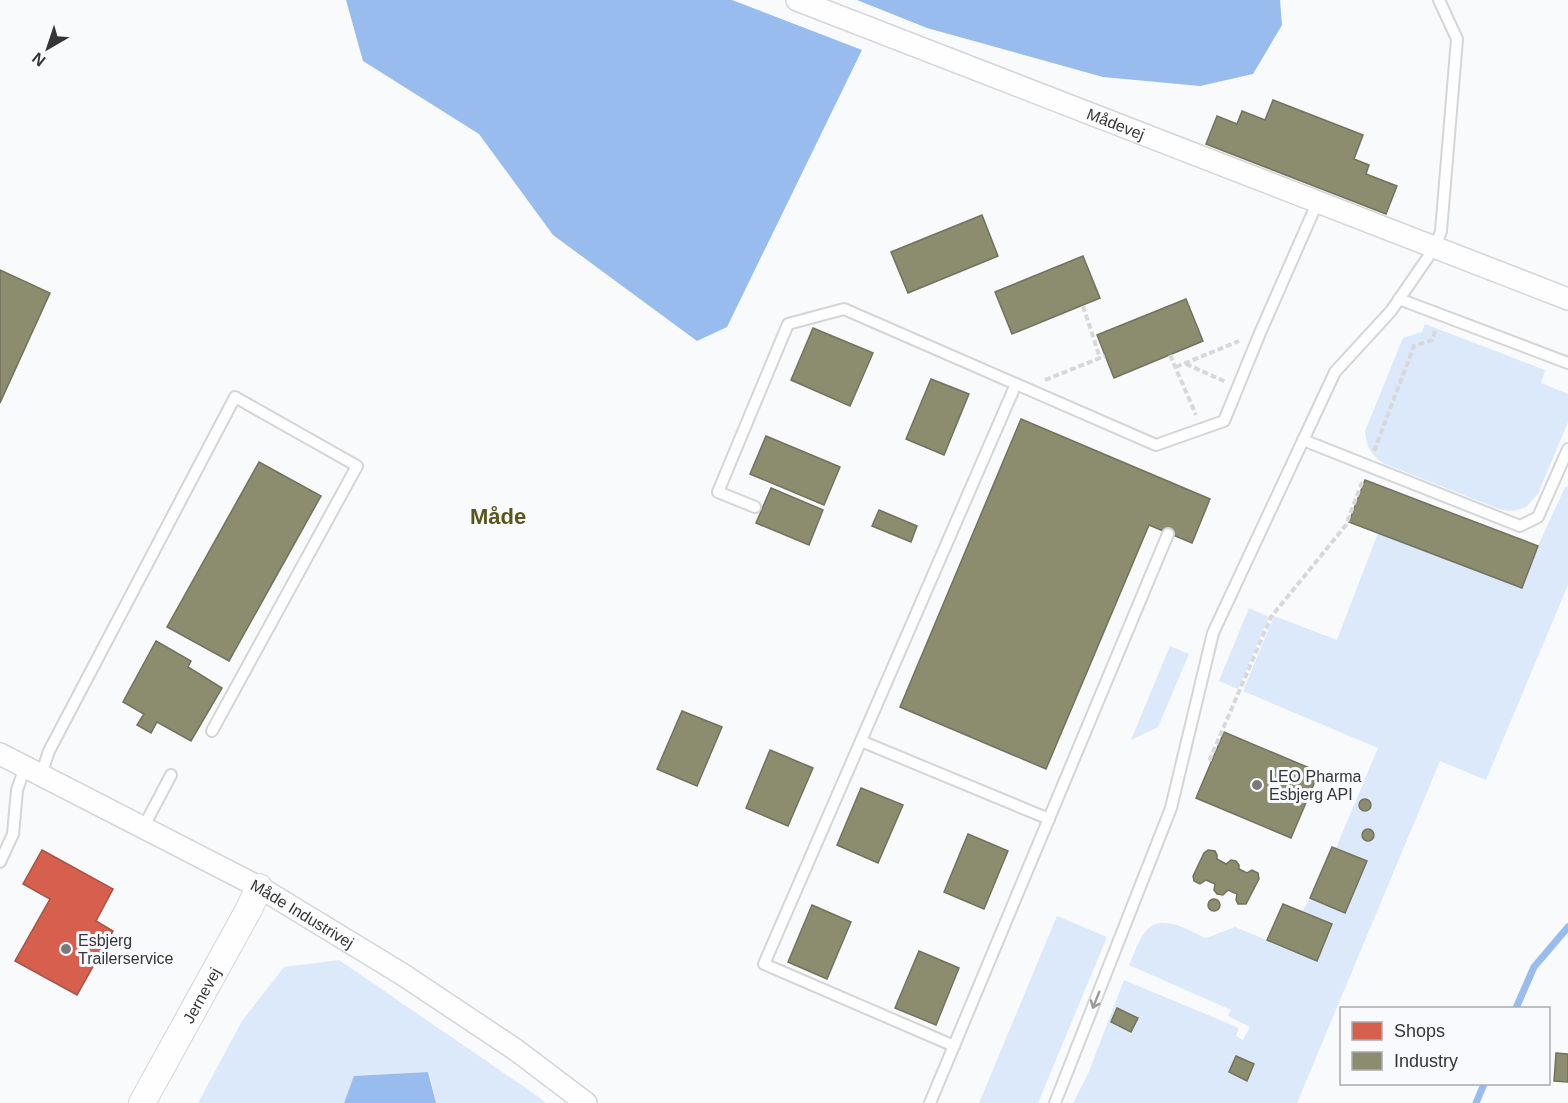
<svg xmlns="http://www.w3.org/2000/svg" width="1568" height="1103" font-family="Arial,sans-serif">
<rect width="100%" height="100%" fill="#f9fafc"/>
<g fill="#dce9fb">
<path d="M1425 324 1545 370 1541 383 1568 394V422L1538 494 1526 507 1518 510 1508 511 1499 509 1385 464C1371 456 1366 446 1365 431L1403 338 1422 332Z"/>
<path d="M1568 486V585L1486 780 1440 761 1297 1103H1073L1088 1074 1124 980 1239 1028 1236 1036 1243 1040 1250 1027 1228 1016 1231 1010 1129 965C1134 955 1138 940 1146 931 1161 912 1189 931 1206 938L1235 927 1317 961 1332 925 1302 912 1310 898 1345 913 1366 862 1336 848 1378 748 1243 691 1274 616 1337 640 1378 533 1522 588 1538 546 1565 487Z"/>
<polygon points="1249,608 1269,617 1238,689 1219,681"/>
<polygon points="1170,646 1189,654 1158,727 1131,740"/>
<polygon points="1057,916 1107,937 1038,1103 979,1103"/>
<polygon points="339,960 536,1095 546,1103 436,1103 429,1072 355,1076 344,1103 198,1103 242,1021 284,967"/>
</g>
<g fill="#98bced">
<polygon points="346,0 732,0 862,50 727,327 697,341 553,235 479,134 363,61"/>
<polygon points="857,0 1280,0 1282,25 1253,74 1200,86 1103,77 927,28"/>
<polygon points="428,1072 436,1103 344,1103 354,1076"/>
</g>
<polygon fill="#d6604d" stroke="#a65346" stroke-width="1.5" points="42,850 113,889 96,921 113,931 77,995 15,961 50,899 23,884"/>
<g fill="#8c8c6e" stroke="#72725e" stroke-width="1.5">
<polygon points="1273,100 1363,135 1354,159 1369,165 1366,174 1397,186 1386,214 1206,144 1217,116 1237,124 1242,111 1265,120"/>
<polygon points="982,215 998,256 908,293 891,252"/>
<polygon points="1083,256 1100,298 1012,334 995,292"/>
<polygon points="0,270 50,293 0,403"/>
<polygon points="1186,299 1203,341 1114,378 1097,335"/>
<polygon points="813,328 873,353 850,406 791,380"/>
<polygon points="931,379 969,394 944,455 906,439"/>
<polygon points="1021,419 1210,499 1192,543 1149,525 1046,769 900,707"/>
<polygon points="766,436 840,467 824,505 750,474"/>
<polygon points="259,462 321,496 229,661 167,627"/>
<polygon points="1365,480 1538,546 1522,588 1349,522"/>
<polygon points="771,488 823,510 809,545 756,523"/>
<polygon points="879,510 917,526 911,542 872,526"/>
<polygon points="156,641 191,661 188,667 222,688 191,741 157,722 151,733 137,725 144,714 123,702"/>
<polygon points="682,711 722,727 697,786 657,769"/>
<polygon points="1224,732 1319,772 1291,838 1196,798"/>
<polygon points="770,750 813,768 788,826 746,808"/>
<polygon points="861,788 903,805 878,863 837,845"/>
<circle cx="1365" cy="805" r="6"/>
<circle cx="1368" cy="835" r="6"/>
<polygon points="968,834 1008,851 984,909 944,892"/>
<polygon points="1332,847 1367,861 1345,913 1310,898"/>
<polygon points="1208,850 1215,851 1217,855 1217,859 1226,864 1231,860 1236,861 1239,865 1239,869 1247,873 1252,870 1258,873 1259,879 1246,904 1238,904 1236,900 1237,894 1228,890 1223,895 1217,894 1214,890 1215,884 1206,880 1200,884 1194,881 1193,876 1204,853"/>
<circle cx="1214" cy="905" r="6"/>
<polygon points="1283,904 1332,924 1317,961 1267,940"/>
<polygon points="812,905 851,922 827,979 788,962"/>
<polygon points="919,951 959,968 936,1025 895,1008"/>
<polygon points="1117,1008 1138,1018 1131,1032 1111,1022"/>
<polygon points="1556,1053 1568,1054 1568,1082 1554,1081"/>
<polygon points="1236,1056 1254,1064 1247,1081 1229,1072"/>
</g>
<g fill="none" stroke-linecap="round" stroke-linejoin="round">
<g stroke="#98bced" stroke-width="7">
<polyline points="1516,1008 1534,967 1568,927"/>
<polyline points="1476,1103 1484,1084"/>
</g>
<g stroke="#d4d5d6" stroke-width="14">
<g id="service">
<polyline points="1399,299 1568,363"/>
<polyline points="1303,440 1520,526 1538,517 1568,449"/>
<polyline points="755,507 718,492 788,324 844,309 1156,445 1224,421 1260,333 1318,201"/>
<polyline points="861,741 1049,819"/>
<polyline points="41,775 49,751 235,397 357,466 212,731"/>
<polyline points="143,828 171,775"/>
<polyline points="0,862 13,834 17,790 25,767"/>
<polyline points="954,1046 764,964 1016,384"/>
<polyline points="930,1103 1168,534"/>
<polyline points="1055,1103 1171,808 1213,633 1335,372 1391,311 1435,247 1441,231 1457,39 1439,0"/>
</g>
</g>
<g stroke="#d4d5d6" stroke-width="24">
<g id="minor">
<path id="s1" d="M797 0 1568 299"/>
<path id="s2" d="M0 754 259 887 402 974 516 1050 586 1103"/>
</g>
</g>
<g stroke="#d4d5d6" stroke-width="28">
<g id="tertiary">
<path id="s3" d="M142 1103 249 909 259 887"/>
</g>
</g>
<g stroke="#d8d8da" stroke-width="4" stroke-dasharray="6 3" stroke-linecap="butt">
<polyline points="1083,306 1100,358"/>
<polyline points="1170,355 1196,415"/>
<polyline points="1186,364 1226,382"/>
<polyline points="1176,367 1239,341"/>
<polyline points="1045,380 1105,356"/>
<polyline points="1374,451 1414,346 1432,340 1436,329"/>
<polyline points="1212,759 1210,759 1271,617 1346,525 1363,480"/>
</g>
<use href="#service" stroke="#fefeff" stroke-width="10"/>
<use href="#minor" stroke="#fefeff" stroke-width="21"/>
<use href="#tertiary" stroke="#fefeff" stroke-width="26"/>
</g>
<defs><path id="oneway-shaft" d="M-6 0H5M1.5-3L5.5 0L1.5 3" fill="none" stroke-width="1.6" stroke-linecap="round" stroke-linejoin="round" transform="scale(1.5)"/></defs>
<use stroke="#9a9a9b" href="#oneway-shaft" transform="translate(1096 1000) rotate(112)"/>
<g fill="#7a7a7c" stroke="#f8fafd" stroke-width="2">
<circle cx="1257" cy="785" r="6"/>
<circle cx="66" cy="949" r="6"/>
</g>
<g text-anchor="middle" dominant-baseline="central" stroke-width="6" stroke-linejoin="round" paint-order="stroke">
<g font-size="16" fill="#353537" stroke="#f8fafd">
<text stroke="none"><textPath href="#s1" startOffset="342">Mådevej</textPath></text>
<text stroke="none"><textPath href="#s2" startOffset="342">Måde Industrivej</textPath></text>
<text stroke="none"><textPath href="#s3" startOffset="123">Jernevej</textPath></text>
</g>
<g font-size="16" fill="#353537" stroke="#f8fafd" text-anchor="start">
<text x="1269" y="776">LEO Pharma<tspan x="1269" dy="18">Esbjerg API</tspan></text>
<text x="78" y="940">Esbjerg<tspan x="78" dy="18">Trailerservice</tspan></text>
</g>
<g font-size="22" font-weight="bold" fill="#5a561a" stroke="#f8fafd">
<text x="498" y="516">Måde</text>
</g>
</g>
<rect x="1340" y="1007" width="210" height="78" fill="#f8fafd" stroke="#aaabae" stroke-width="1.5"/>
<rect x="1352" y="1022" width="30" height="18" fill="#d6604d" stroke="#aaabae" stroke-width="1.5"/>
<text x="1394" y="1037" font-size="18" fill="#353537">Shops</text>
<rect x="1352" y="1052" width="30" height="18" fill="#8c8c6e" stroke="#aaabae" stroke-width="1.5"/>
<text x="1394" y="1067" font-size="18" fill="#353537">Industry</text>
<g transform="translate(48 48) rotate(219)" stroke="#f8fafd" stroke-width="4.5" paint-order="stroke">
<path d="M0-4.5L10 22L0 15L-10 22Z" fill="#353537"/>
<text y="-9" font-size="16" font-weight="bold" text-anchor="middle" fill="#353537">N</text>
</g>
</svg>
